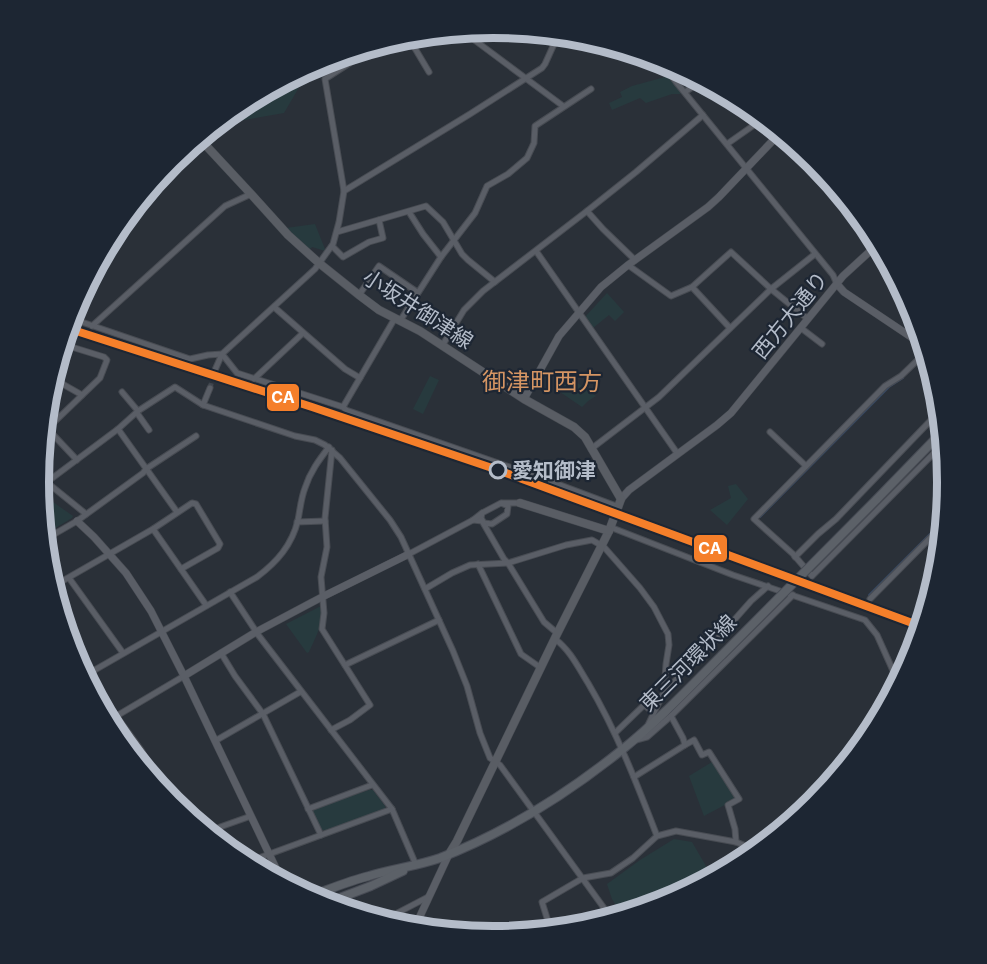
<svg xmlns="http://www.w3.org/2000/svg" width="987" height="964" font-family="Inter,'Noto Sans JP',sans-serif">
<rect width="100%" height="100%" fill="#2a3038"/>
<g fill="#273a3e">
<polygon points="299,73 301,84 284,113 217,125 216,124 241,103"/>
<polygon points="668,74 682,92 680,94 672,94 646,103 640,98 612,110 609,103 622,97 620,92 632,86 665,77 665,75"/>
<polygon points="315,224 325,249 325,251 312,247 309,250 286,228"/>
<polygon points="607,293 624,312 615,321 609,315 593,328 585,317"/>
<polygon points="430,376 439,380 423,414 413,409"/>
<polygon points="569,377 596,396 588,401 582,407 560,392"/>
<polygon points="736,484 748,499 727,525 710,510 731,498 728,486"/>
<polygon points="40,493 73,516 72,518 44,535"/>
<path d="M319 607H321C324 624 315 638 309 652L307 653 286 624Z"/>
<polygon points="712,762 736,799 704,816 689,776"/>
<polygon points="369,790 373,790 385,806 385,809 325,831 321,829 313,812 314,808"/>
<polygon points="674,839 692,842 713,878 667,902 623,916 612,899 607,884 640,860"/>
</g>
<g fill="none" stroke-linecap="round" stroke-linejoin="round">
<g stroke="#384963" stroke-width="2">
<polyline points="760,517 889,387 903,378"/>
<polyline points="869,595 945,519"/>
</g>
<polyline stroke="#3f454e" stroke-width="5" stroke-dasharray="5 2.5" stroke-linecap="butt" points="210,388 215,370"/>
<g stroke="#484c53" stroke-width="7">
<g id="minor">
<polyline points="461,30 563,106"/>
<polyline points="547,32 557,35"/>
<polyline points="407,35 429,72"/>
<polyline points="664,61 668,71 676,82 833,275 837,284"/>
<polyline points="685,92 703,80"/>
<polyline points="727,144 764,118"/>
<polyline points="344,191 470,114 542,68 545,64 559,33"/>
<polyline points="587,211 603,229 635,260"/>
<polyline points="409,212 423,234 441,257"/>
<polyline points="337,232 426,206 443,222 462,254 468,260 495,282"/>
<polyline points="332,246 343,257 369,242 383,238 379,220"/>
<polyline points="536,251 677,453"/>
<polyline points="628,265 671,296 692,287 731,252 771,289 808,319"/>
<polyline points="692,287 730,328"/>
<polyline points="359,295 379,266 417,292"/>
<polyline points="274,307 345,369 360,378"/>
<polyline points="70,318 190,359 208,355 222,354 237,373 343,407 346,410 547,480 619,507"/>
<polyline points="400,321 441,257 475,213 487,186 508,174 527,158 534,143 535,126 591,89"/>
<polyline points="92,326 225,206 251,194"/>
<polyline points="801,328 822,344"/>
<polyline points="442,346 464,310 483,291 587,211 636,172 703,115"/>
<polyline points="927,351 901,376 885,386 754,519 793,554 812,576 945,442"/>
<polyline points="215,370 222,354 315,269 333,244 339,222 344,191 325,79 381,43"/>
<polyline points="52,378 82,395"/>
<polyline points="254,379 303,333"/>
<polyline points="122,392 138,411"/>
<polyline points="203,405 210,388"/>
<polyline points="343,407 395,318"/>
<polyline points="137,413 149,430"/>
<polyline points="44,425 77,460"/>
<polyline points="48,428 100,378 107,360 104,357 62,344"/>
<polyline points="118,429 177,512"/>
<polyline points="770,432 806,466"/>
<polyline points="591,449 659,397 771,289 815,254"/>
<polyline points="39,476 86,514"/>
<polyline points="47,482 118,429 138,411 175,387 203,405 295,436 315,440 325,445 340,458 390,520 401,537 453,651 467,686 480,733 490,758 500,765 612,919"/>
<polygon points="501,503 508,506 507,514 492,524 484,523 481,518 482,513"/>
<polyline points="502,503 520,503"/>
<polyline points="473,520 482,521 504,559 508,563 544,622 557,633"/>
<polyline points="297,522 325,521"/>
<polyline points="610,527 733,575 865,620 877,635 899,684"/>
<polyline points="153,529 206,605"/>
<polyline points="44,540 77,521 143,473 146,469 196,436"/>
<polyline points="409,554 473,520 482,513"/>
<polyline points="795,557 818,534 836,519 933,418 942,416"/>
<polyline points="478,564 521,654 541,668"/>
<polyline points="69,578 123,653"/>
<polyline points="52,587 153,529 192,503 196,504 220,544 218,548 181,569"/>
<polyline points="425,589 452,573 470,565 508,563 566,545 592,540 604,547 640,588 654,607 668,634 669,645 666,664 664,692"/>
<polyline points="230,592 259,636 392,809 416,865"/>
<polyline points="870,599 944,524"/>
<path d="M555 639C570 650 578 667 588 683 617 732 637 784 657 836"/>
<polyline points="221,653 235,676 263,714 321,835"/>
<polyline points="76,661 141,750 154,773 157,786"/>
<polyline points="345,665 439,620"/>
<path d="M86 675 257 577C277 562 292 545 298 520 300 510 301 498 305 488 310 472 319 460 329 447"/>
<polyline points="108,721 184,676"/>
<polyline points="647,727 664,692 720,636 751,601 768,586"/>
<polyline points="331,730 350,720 370,705 322,629 324,613 321,577 327,547 325,518 332,450"/>
<polyline points="615,733 644,705 653,712"/>
<polyline points="636,740 647,737 671,716"/>
<polyline points="215,741 300,692"/>
<polyline points="685,745 694,740 702,755 709,752 739,799 728,805 735,829 736,842"/>
<polyline points="634,777 685,745 683,738 671,716 793,595"/>
<polyline points="308,809 372,785"/>
<polyline points="206,832 251,816"/>
<polyline points="245,863 392,809"/>
<polyline points="382,921 428,897"/>
<polyline points="551,931 542,902 583,878 611,873 633,858 657,836 676,831 736,842 758,851"/>
</g>
</g>
<g stroke="#484c53" stroke-width="8">
<g id="tertiary">
<polyline points="837,284 844,292 926,347"/>
<polyline points="524,399 559,336 601,287 628,265 708,207 719,197 781,132"/>
<polyline points="621,499 629,490 717,425 731,413 843,276 879,243"/>
<polyline points="77,521 94,537 126,573 151,611 184,676 283,883"/>
<polyline points="184,676 256,632 322,597 409,554"/>
<polyline points="414,929 449,854"/>
</g>
</g>
<g stroke="#484c53" stroke-width="9">
<g id="secondary">
<polyline points="199,138 251,194 288,235 319,263 359,295 379,310 420,331 524,399 574,427 585,437 621,499 609,531 557,634 457,841 449,854"/>
<polyline points="520,503 609,531"/>
</g>
</g>
<g stroke="#484c55" stroke-width="10">
<g id="primary">
<polyline points="876,500 943,431"/>
<path d="M308 897C328 890 348 881 369 876 392 869 417 866 440 858 507 832 567 794 623 749 659 720 690 687 722 655"/>
<polyline points="324,904 371,886 403,871"/>
</g>
</g>
<use href="#minor" stroke="#5a5e66" stroke-width="5"/>
<use href="#tertiary" stroke="#5a5e66" stroke-width="7"/>
<use href="#secondary" stroke="#595d64" stroke-width="8"/>
<use href="#primary" stroke="#5c6168" stroke-width="8"/>
<g stroke="#484c55" stroke-width="10" stroke-linecap="butt">
<polyline id="primary-bridge" points="722,655 876,500"/>
</g>
<use href="#primary-bridge" stroke="#5c6168" stroke-width="8"/>
<g stroke="#1d2633" stroke-width="12">
<polyline id="rail-1" points="67,328 312,407 495,469 923,627"/>
</g>
<use href="#rail-1" stroke="#f57f2a" stroke-width="8"/>
</g>
<circle fill="#1d2633" stroke="#b4bcc9" stroke-width="3" cx="498" cy="470" r="8"/>
<g text-anchor="middle" dominant-baseline="central" stroke-width="4.5" stroke-linejoin="round" paint-order="stroke">
<g font-size="21" fill="#b4bcc9" stroke="#1d2633">
<text transform="translate(418 309) rotate(33)">小坂井御津線</text>
<text transform="translate(790 315) rotate(-51)">西方大通り</text>
<text transform="translate(688 663) rotate(-45)">東三河環状線</text>
</g>
<g font-size="21" font-weight="bold" fill="#b4bcc9" stroke="#1d2633" text-anchor="start">
<text x="512" y="470">愛知御津</text>
</g>
<g font-size="24" fill="#d59563" stroke="#1d2633">
<text x="542" y="381">御津町西方</text>
</g>
</g>
<path d="M0 0H987V964H0ZM49 482a444 444 0 1 1 888 0a444 444 0 1 1-888 0Z" fill="#1d2633" fill-rule="evenodd"/>
<path fill="none" stroke="#b4bcc9" stroke-width="8" d="M49 482a444 444 0 1 1 888 0a444 444 0 1 1-888 0Z"/>
<g stroke="#1d2633" stroke-width="2">
<rect x="266" y="383" width="34" height="29" rx="6" fill="#f57f2a"/>
<rect x="693" y="534" width="35" height="29" rx="6" fill="#f57f2a"/>
</g>
<g font-size="16" text-anchor="middle" font-weight="bold" fill="#fff">
<text x="283" y="403">CA</text>
<text x="710" y="554">CA</text>
</g>
</svg>
